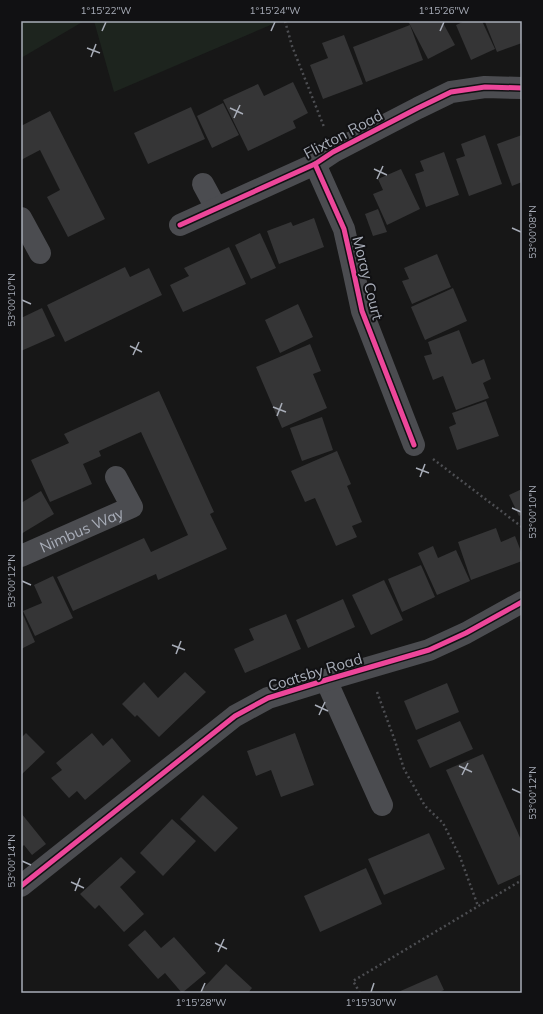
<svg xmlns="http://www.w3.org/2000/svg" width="543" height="1014" font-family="Mulish,sans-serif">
<rect width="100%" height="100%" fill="#171717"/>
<g fill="#1d241e">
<polygon points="21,21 84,21 21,58"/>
<polygon points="94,21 280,21 114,92"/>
</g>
<g fill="#353536">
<polygon points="408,21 442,21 455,45 428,59"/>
<polygon points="465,21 482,21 495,49 471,60 456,25"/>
<polygon points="487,21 522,21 522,43 497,52 485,22"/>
<polygon points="410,25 423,60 366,82 353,47"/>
<polygon points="344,35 363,84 323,99 310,65 328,58 322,43"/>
<polygon points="293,82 308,113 293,121 296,128 248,151 223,100 258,84 264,96"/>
<polygon points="223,103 239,135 212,148 197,116"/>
<polygon points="191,107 205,139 148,164 134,133"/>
<polygon points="50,111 105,219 68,237 47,197 60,190 40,150 21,160 21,126"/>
<polygon points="485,135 502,184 469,196 456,159 465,156 461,144"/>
<polygon points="522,135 522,182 512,186 497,144"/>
<polygon points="444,152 459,195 426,207 415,174 424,171 420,161"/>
<polygon points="401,169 420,209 387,225 373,194 383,190 378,179"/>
<polygon points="378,209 387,232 373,236 365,214"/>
<polygon points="314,218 324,247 279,264 267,231 291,222 293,226"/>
<polygon points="260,233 276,268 251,279 235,245"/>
<polygon points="229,247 246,284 183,312 170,285 189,276 184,268"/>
<polygon points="437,254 451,287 412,304 402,281 409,279 404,268"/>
<polygon points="125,267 130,277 149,268 162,295 65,342 47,305"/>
<polygon points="453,288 467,321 425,340 411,307"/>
<polygon points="298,304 313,337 280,353 265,320"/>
<polygon points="42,308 55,336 21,351 21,318"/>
<polygon points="459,330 472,364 484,359 491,379 483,383 489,398 456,410 443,376 433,380 424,356 432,354 428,342"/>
<polygon points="310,344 321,371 313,374 327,408 282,428 256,367"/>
<polygon points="159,391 214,512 210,514 227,549 158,580 156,574 73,611 57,577 144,538 151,552 188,535 141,432 99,451 101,456 83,464 92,484 50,502 31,460 69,443 64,434"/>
<polygon points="486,401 499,436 457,450 449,427 456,424 452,413"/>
<polygon points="322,417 333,450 302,461 290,428"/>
<polygon points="337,451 351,484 347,486 362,522 352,526 357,537 336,546 315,498 305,502 291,471"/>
<polygon points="522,489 522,514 519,516 509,495"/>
<polygon points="41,491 54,514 21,534 21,503"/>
<polygon points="496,528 501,542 515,536 522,554 522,561 471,580 458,542"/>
<polygon points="433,546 438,558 456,550 470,581 437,595 418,553"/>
<polygon points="421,565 435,597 402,612 388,579"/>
<polygon points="53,576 73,618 35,636 23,611 42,603 34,585"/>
<polygon points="384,580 403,620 371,635 352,595"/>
<polygon points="343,599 355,627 308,648 296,620"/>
<polygon points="21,610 35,642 21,649"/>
<polygon points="286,614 301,649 245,673 234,649 254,640 249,629"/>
<polygon points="185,672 206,692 159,737 137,715 135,717 122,704 144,682 158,698"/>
<polygon points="447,683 459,712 416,730 404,701"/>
<polygon points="460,721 473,749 430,768 417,740"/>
<polygon points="26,733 45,752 21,775 21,738"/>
<polygon points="92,733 103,746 112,738 131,761 85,800 77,791 69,798 51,778 62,770 56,763"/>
<polygon points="295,733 314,785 281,797 271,770 256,776 247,751"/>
<polygon points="483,754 522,842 522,874 498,885 446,770"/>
<polygon points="203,795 238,828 215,852 180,819"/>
<polygon points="21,813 46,844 32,855 24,845 21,848"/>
<polygon points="172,819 196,841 163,876 140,853"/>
<polygon points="429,833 445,869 384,895 368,859"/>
<polygon points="121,857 136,872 120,887 144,914 124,932 99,905 95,909 80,894"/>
<polygon points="366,868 382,904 320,932 304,896"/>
<polygon points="145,930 161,948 174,937 206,973 182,993 165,973 158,979 128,945"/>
<polygon points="226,964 252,988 248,993 199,993"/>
<polygon points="437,975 444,990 438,993 396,993"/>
</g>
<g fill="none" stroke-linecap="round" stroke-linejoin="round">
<g stroke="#4d4e52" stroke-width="2.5" stroke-dasharray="2 3" stroke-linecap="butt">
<polyline points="285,21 292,46 324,127"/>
<polyline points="433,459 522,527"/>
<polyline points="377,692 395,741 404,769 425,806 443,823 460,857 478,906"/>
<polyline points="360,993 353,981 522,880"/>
</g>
<g stroke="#4b4c50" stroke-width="22">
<polyline points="315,164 344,229 353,269 362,311 414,445"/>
<polyline points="203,184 216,208"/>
<polyline points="21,218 40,253"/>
<polyline points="180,225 315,164 333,152 418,108 451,92 485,87 522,88"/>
<path id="s1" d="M21 556 132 507 116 477"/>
<polyline points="326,680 382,805"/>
<polyline points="21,886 235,716 268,698 326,680 429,650 466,633 522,602"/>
</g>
<g stroke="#111113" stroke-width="8">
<g id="cycleway">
<polyline points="315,164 344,229 353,269 362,311 414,445"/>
<polyline points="180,225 315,164 333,152 418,108 451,92 485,87 522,88"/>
<polyline points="21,886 235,716 268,698 326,680 429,650 466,633 522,602"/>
</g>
</g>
<use href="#cycleway" stroke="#ed469a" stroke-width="5"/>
</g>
<path fill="none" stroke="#a8adb8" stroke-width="1.5" d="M102 31 106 22M271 31 275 22M440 31 444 22M87 48 100 53M91 57 96 44M230 108 243 114M234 118 240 105M374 169 387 175M377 179 383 166M512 228 521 232M22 300 31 304M130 346 142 352M133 355 139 342M273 407 286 412M277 416 282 403M416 468 429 473M420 477 425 464M512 508 521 512M22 581 31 585M172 645 185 650M176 654 181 641M315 705 328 711M319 715 325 702M459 766 472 772M462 775 468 763M512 789 521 793M22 861 31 865M71 882 84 888M75 891 80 878M215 943 227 949M218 952 224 939M201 992 205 983M371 992 374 983"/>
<g text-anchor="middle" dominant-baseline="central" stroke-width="4" stroke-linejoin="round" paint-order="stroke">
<g font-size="15" fill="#a8adb8" stroke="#111113">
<text transform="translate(343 134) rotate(-28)">Flixton Road</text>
<text transform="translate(368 278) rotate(76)">Moray Court</text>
<text stroke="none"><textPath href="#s1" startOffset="66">Nimbus Way</textPath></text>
<text transform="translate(315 672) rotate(-17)">Coatsby Road</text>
</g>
</g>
<rect width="543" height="1014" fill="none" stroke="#111113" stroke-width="44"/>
<rect x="22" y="22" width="499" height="970" fill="none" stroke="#a8adb8" stroke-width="1.5"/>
<g font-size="10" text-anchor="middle" fill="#a8adb8">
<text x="106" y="14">1°15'22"W</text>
<text x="275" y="14">1°15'24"W</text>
<text x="444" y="14">1°15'26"W</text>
<text transform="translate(532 232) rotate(-90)" y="4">53°00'08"N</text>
<text transform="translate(11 300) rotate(-90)" y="4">53°00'10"N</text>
<text transform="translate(532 512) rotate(-90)" y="4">53°00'10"N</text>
<text transform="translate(11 581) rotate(-90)" y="4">53°00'12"N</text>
<text transform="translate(532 793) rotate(-90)" y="4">53°00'12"N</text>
<text transform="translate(11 861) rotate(-90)" y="4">53°00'14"N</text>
<text x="201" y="1006">1°15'28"W</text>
<text x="371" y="1006">1°15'30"W</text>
</g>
</svg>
